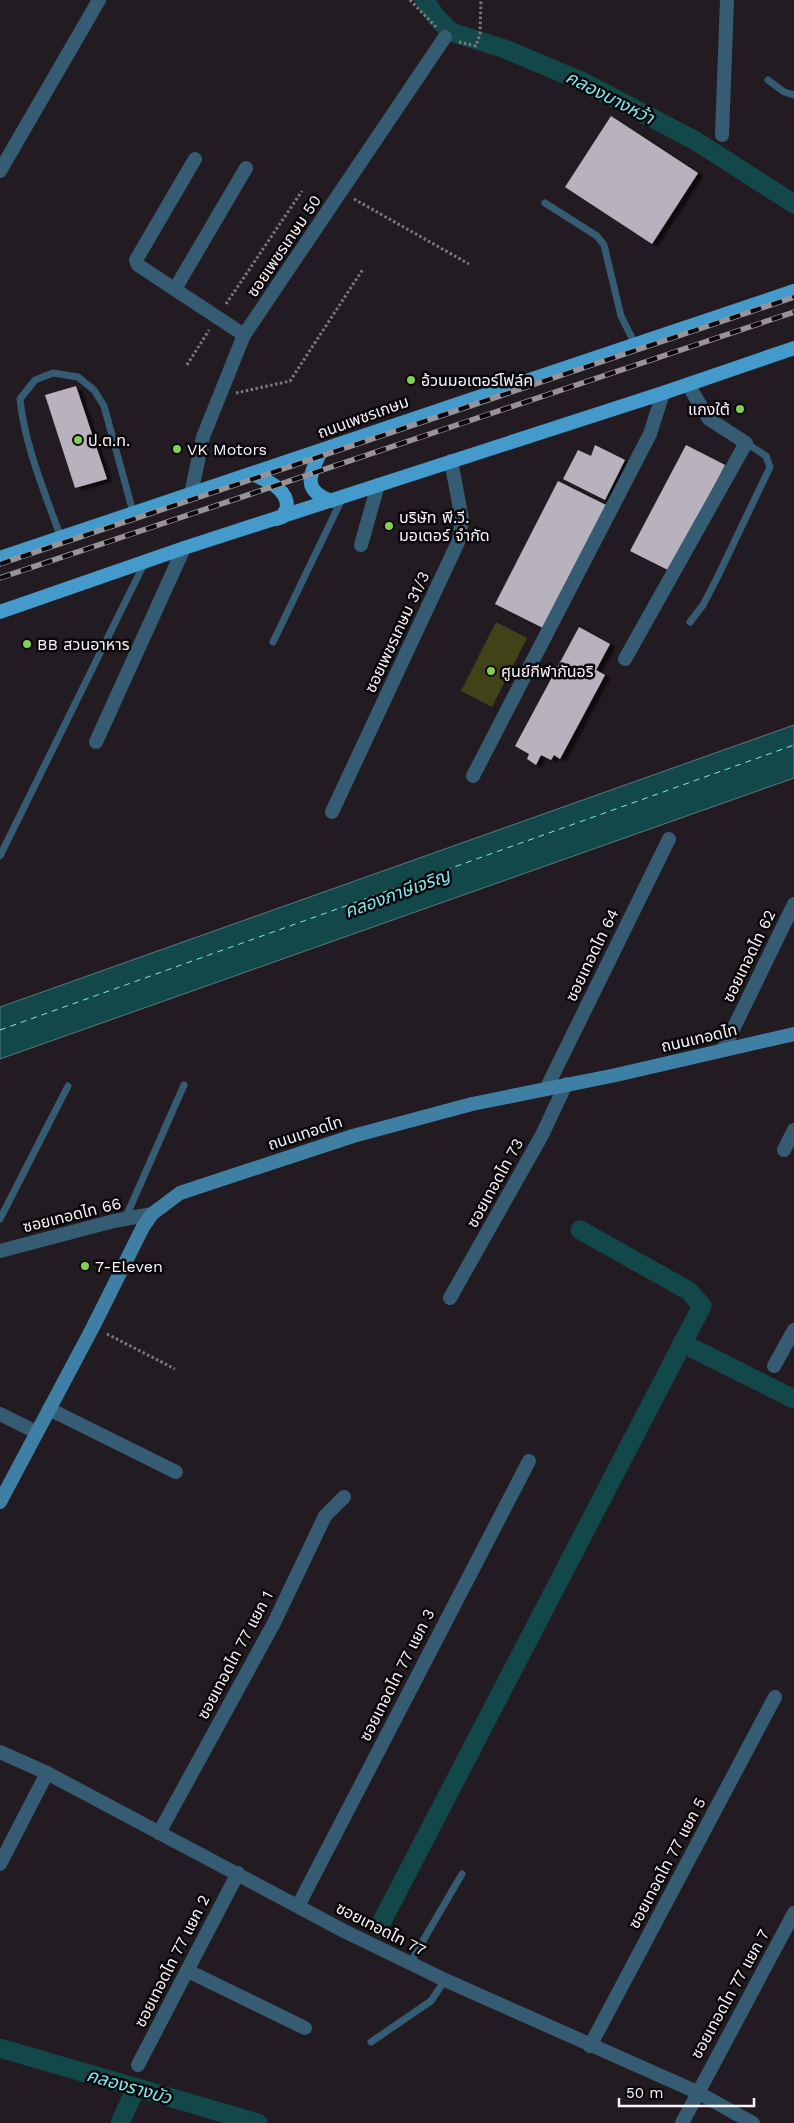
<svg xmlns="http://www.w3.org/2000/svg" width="794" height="2123" font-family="'Work Sans','Noto Sans Thai',sans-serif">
<defs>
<filter id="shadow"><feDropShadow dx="5.5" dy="3" stdDeviation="1" flood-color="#0009"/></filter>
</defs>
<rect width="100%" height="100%" fill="#221c22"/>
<polygon fill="#404217" points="496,622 527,638 492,707 461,691"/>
<polygon fill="#12484a" stroke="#577b7e" points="794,725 794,778 0,1059 0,1007"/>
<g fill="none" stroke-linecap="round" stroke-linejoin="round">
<g stroke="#12484a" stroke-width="19">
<polyline points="424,0 437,18 451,32 505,49 581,81 696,141 794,204"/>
<polyline points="682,1343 794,1399"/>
<polyline points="379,1927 702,1306 689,1291 580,1230"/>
<polyline points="0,2048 258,2123"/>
<polyline points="120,2123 136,2088"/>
</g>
<polyline stroke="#7fe8ec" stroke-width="1" stroke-dasharray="6 5" stroke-linecap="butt" points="0,1030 794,745"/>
</g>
<g fill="#b7b2bd" filter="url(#shadow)">
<polygon points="611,116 698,173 652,244 565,187"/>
<polygon points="76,386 107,479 75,488 45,395"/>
<polygon points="595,445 625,460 605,500 563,479 578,450 591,456"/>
<polygon points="686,445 725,465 670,571 630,551"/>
<polygon points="558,481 608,506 545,629 495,604"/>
<polygon points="579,627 610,644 596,670 605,675 560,759 554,755 551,760 541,755 536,765 527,759 529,754 515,746"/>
</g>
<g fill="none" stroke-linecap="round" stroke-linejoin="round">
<g stroke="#7d777d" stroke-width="3" stroke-dasharray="2.5 2.5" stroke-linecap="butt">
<polyline points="410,0 436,27"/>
<polyline points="459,42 476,46 480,34 481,0"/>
<polyline points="354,199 469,264"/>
<polyline points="226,304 302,191"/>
<polyline points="187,365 209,330"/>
<polyline points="236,393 290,381 363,269"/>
<polyline points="107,1334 175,1369"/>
</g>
<g stroke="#365c73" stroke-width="7">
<polyline points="768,80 784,92 794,95"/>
<polyline points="545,203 597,236 604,245 621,316 635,344"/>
<path d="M61 538C45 493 25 447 20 399L35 380 53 373 78 377 94 390 104 406 133 512"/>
<polyline points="690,622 703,605 718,576 770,467 766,456 746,443"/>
<polyline points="273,642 342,499"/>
<polyline points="0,856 145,562"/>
<polyline points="0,1219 68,1086"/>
<polyline points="125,1219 184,1085"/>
<polyline points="410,1963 462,1874"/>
<polyline points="371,2042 431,2001 445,1980"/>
</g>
<g stroke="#365c73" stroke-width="14">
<polyline points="722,135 727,0"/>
<polyline points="195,159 136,260 138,265 244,335"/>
<polyline points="0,171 99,0"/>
<polyline points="175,289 246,168"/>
<polyline points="191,494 203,437 244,335 445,37"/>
<polyline points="361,545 378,485"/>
<polyline points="625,659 746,443 709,419 688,385"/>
<polyline points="96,742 184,548"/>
<polyline points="473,776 650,434 663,393"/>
<polyline points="332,812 459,540 462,519 451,461"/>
<polyline points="723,1050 794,904"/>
<polyline points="547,1087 669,839"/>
<polyline points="784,1150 794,1130"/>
<polyline points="0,1251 114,1221 152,1214"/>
<polyline points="450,1298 542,1135 566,1084"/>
<polyline points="774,1366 794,1330"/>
<polyline points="49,1409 176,1472"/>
<polyline points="0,1414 36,1432"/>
<polyline points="0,1752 47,1773 344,1931 445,1980 697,2092 753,2123"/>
<polyline points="159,1833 274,1623 325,1516 344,1497"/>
<polyline points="0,1864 47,1773"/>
<polyline points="298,1906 529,1461"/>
<polyline points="188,1971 305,2028"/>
<polyline points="590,2046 775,1697"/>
<polyline points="138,2065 238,1873"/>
<polyline points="682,2123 794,1913"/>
</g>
<polyline stroke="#3f7fa4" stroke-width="14" points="0,1502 93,1327 143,1227 152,1214 180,1193 353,1136 472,1104 616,1075 794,1034"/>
<g stroke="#449aca" stroke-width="14">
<path d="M321 451C310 475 301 490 331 501"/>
<path d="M252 474C267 481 288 488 287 508L282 517 276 519"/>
<polyline points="0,558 794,291"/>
<polyline points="0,612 184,548 663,393 794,348"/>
</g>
<g stroke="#989398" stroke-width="5.5">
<g id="rail">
<polyline points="0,564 794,297"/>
<polyline points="0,578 794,312"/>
</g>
</g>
<use href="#rail" stroke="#0a070a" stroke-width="4" stroke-dasharray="11" stroke-linecap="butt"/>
</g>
<g fill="#83d04e" stroke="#0a070a" stroke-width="2">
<circle cx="411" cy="380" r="5"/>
<circle cx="740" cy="409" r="5"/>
<circle cx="78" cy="440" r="5"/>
<circle cx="177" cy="449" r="5"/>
<circle cx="389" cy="526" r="5"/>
<circle cx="27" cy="644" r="5"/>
<circle cx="491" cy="671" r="5"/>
<circle cx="85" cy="1266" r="5"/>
</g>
<g text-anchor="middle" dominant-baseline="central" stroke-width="5" stroke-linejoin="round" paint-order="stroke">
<g font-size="16" fill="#f7f3f8" stroke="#0a070a">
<text transform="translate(284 246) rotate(-56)">ซอยเพชรเกษม 50</text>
<text transform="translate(363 417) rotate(-20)">ถนนเพชรเกษม</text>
<text transform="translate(397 632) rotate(-65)">ซอยเพชรเกษม 31/3</text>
<text transform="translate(592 955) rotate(-64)">ซอยเทอดไท 64</text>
<text transform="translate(749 956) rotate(-64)">ซอยเทอดไท 62</text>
<text transform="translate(699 1038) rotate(-13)">ถนนเทอดไท</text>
<text transform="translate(305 1133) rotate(-18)">ถนนเทอดไท</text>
<text transform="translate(495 1183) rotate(-61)">ซอยเทอดไท 73</text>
<text transform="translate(72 1215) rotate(-14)">ซอยเทอดไท 66</text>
<text transform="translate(235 1655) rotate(-62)">ซอยเทอดไท 77 แยก 1</text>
<text transform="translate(397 1675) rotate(-63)">ซอยเทอดไท 77 แยก 3</text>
<text transform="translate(667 1863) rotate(-62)">ซอยเทอดไท 77 แยก 5</text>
<text transform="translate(381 1929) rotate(27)">ซอยเทอดไท 77</text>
<text transform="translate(172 1961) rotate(-63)">ซอยเทอดไท 77 แยก 2</text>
<text transform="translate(730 1994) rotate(-61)">ซอยเทอดไท 77 แยก 7</text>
</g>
<g font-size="16" fill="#f7f3f8" stroke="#0a070a" text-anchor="start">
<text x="421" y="380">อ้วนมอเตอร์โฟล์ค</text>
<text x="730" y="409" text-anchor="end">แกงใต้</text>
<text x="88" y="440">ป.ต.ท.</text>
<text x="187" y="449">VK Motors</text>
<text x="399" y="517">บริษัท พี.วี.<tspan x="399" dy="18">มอเตอร์ จำกัด</tspan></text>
<text x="37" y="644">BB สวนอาหาร</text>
<text x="501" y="671">ศูนย์กีฬากันอริ</text>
<text x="95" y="1266">7-Eleven</text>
</g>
<g font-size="18" font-style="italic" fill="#7fe8ec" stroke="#0a070a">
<text transform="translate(610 97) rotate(27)">คลองบางหว้า</text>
<text transform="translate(397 893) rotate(-20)">คลองภาษีเจริญ</text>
<text transform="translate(129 2086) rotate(16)">คลองรางบัว</text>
</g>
</g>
<path d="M619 2098v8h135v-8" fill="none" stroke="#f7f3f8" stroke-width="2.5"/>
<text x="626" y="2098" font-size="15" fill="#f7f3f8" stroke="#0a070a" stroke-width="4" paint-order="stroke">50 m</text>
</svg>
